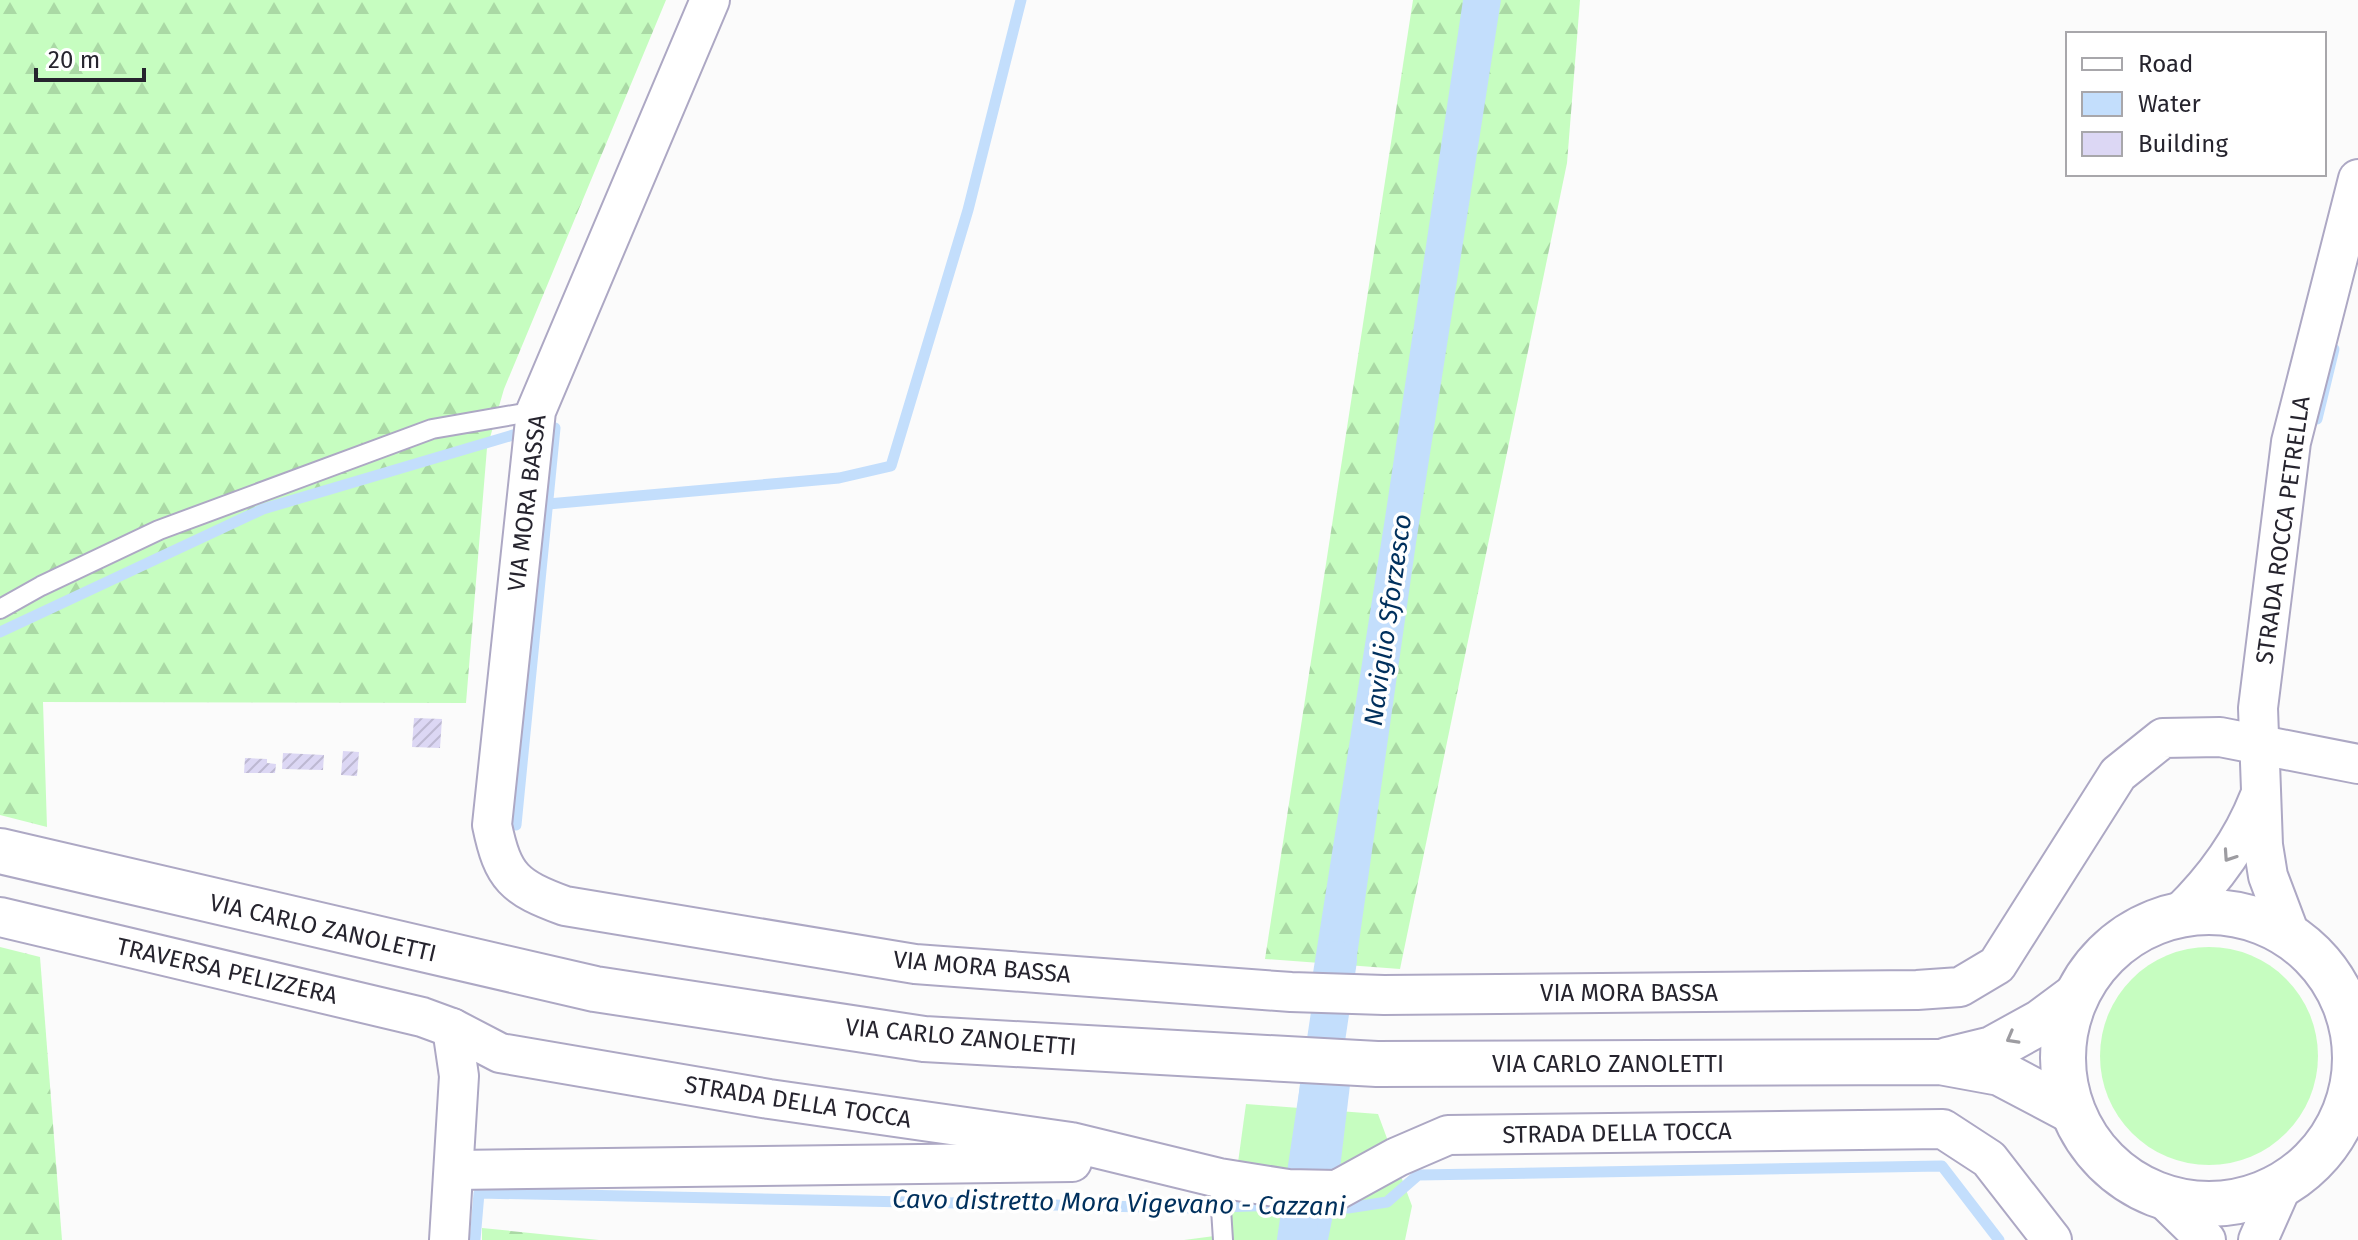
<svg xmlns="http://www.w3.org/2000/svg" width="2358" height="1240" font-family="'Fira Sans',sans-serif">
<defs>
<pattern id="forest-firs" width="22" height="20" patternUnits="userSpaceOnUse" patternTransform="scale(2)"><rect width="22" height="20" fill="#c6fdc0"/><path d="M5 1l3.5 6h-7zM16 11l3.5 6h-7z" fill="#aad9a5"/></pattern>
<pattern id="building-hatch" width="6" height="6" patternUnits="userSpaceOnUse" patternTransform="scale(2)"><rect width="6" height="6" fill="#dcd7f4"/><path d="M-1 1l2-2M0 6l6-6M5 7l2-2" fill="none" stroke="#bdb8d2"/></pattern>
</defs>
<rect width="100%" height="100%" fill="#fbfbfb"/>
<g fill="#c6fdc0">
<circle cx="2209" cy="1056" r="109"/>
<polygon points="1246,1104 1378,1114 1412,1206 1405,1240 1184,1240 1222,1235 1233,1199"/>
</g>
<g fill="url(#forest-firs)">
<polygon points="0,0 666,0 504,389 487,448 466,703 43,702 47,827 0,815"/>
<polygon points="1413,0 1580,0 1567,163 1400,969 1265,959"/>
<polygon points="0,947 40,957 62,1240 0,1240"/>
<polygon points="482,1228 599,1240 482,1240"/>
</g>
<g fill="#c3defc">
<polygon points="1463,0 1501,0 1416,543 1354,977 1313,973 1385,518"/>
<polygon points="1300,1084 1350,1085 1339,1177 1290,1174"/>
<polygon points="1285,1213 1333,1215 1328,1240 1282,1240"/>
</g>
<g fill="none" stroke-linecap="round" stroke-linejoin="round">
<g stroke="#c3defc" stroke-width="11">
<polyline points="2317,419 2334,349"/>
<polyline points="548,504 839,478 891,466 968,210 1021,0"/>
<polyline points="0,632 263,509 513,435 555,428 516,825"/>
<polyline points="1327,1207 1348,1208 1387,1202 1418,1175 1942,1166 1999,1240"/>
<polyline points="475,1240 479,1193 1194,1208 1278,1205"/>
</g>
<polyline stroke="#c3defc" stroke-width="38" points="1296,1240 1338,960"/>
</g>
<g fill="url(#building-hatch)">
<polygon points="414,718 442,719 440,748 412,747"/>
<polygon points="343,751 359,752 357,776 341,775"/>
<polygon points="283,753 324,755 323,770 282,769"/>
<polygon points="245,758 267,759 267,763 276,764 275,773 244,773"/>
</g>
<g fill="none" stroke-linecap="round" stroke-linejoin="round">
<g stroke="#ada8c4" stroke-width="22">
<g id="lane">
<polyline points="0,609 41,586 159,530 432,429 536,411"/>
<polyline points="1219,1178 1223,1240"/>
</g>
</g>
<g stroke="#ada8c4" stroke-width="42">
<g id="street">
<path d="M710 0 536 411 492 825C503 878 514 887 565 906L915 964 1291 992 1384 995 1917 990 1960 987 1997 965 2118 774 2163 738 2220 737 2358 764"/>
<path d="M2179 914C2214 880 2241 844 2259 798"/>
<polyline points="0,917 422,1017 452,1028 500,1053 769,1099 1071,1142 1219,1178 1288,1189 1337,1190 1397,1157 1448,1135 1943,1129 1989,1159 2052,1240"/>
<polyline points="2291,937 2268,876 2263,845 2258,708 2291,442 2358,179"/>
<polyline points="455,1170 1072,1162"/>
<polyline points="2163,1198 2206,1240"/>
<polyline points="449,1240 459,1076 452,1028"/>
<polyline points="2258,1240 2282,1186"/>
</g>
</g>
<g stroke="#ada8c4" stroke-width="48">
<g id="secondary">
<polyline points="0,851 595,989 924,1039 1377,1064 1940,1062 2000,1073 2072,1111"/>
<circle cx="2209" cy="1058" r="146"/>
<polyline points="1947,1060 1992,1049 2041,1022 2076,996"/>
</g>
</g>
<use href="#lane" stroke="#fff" stroke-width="18"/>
<use href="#street" stroke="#fff" stroke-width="38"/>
<use href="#secondary" stroke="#fff" stroke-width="44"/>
</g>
<defs><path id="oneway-chevron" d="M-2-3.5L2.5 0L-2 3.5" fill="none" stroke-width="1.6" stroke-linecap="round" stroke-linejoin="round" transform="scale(2)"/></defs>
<g stroke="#9d9ca1">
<use href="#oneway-chevron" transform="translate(2229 856) rotate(124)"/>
<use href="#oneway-chevron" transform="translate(2012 1038) rotate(151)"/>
</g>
<g text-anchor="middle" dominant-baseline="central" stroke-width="7" stroke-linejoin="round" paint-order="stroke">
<g font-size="24" fill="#26242e" stroke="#fff">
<text transform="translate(527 503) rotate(-83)">VIA MORA BASSA</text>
<text transform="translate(2283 530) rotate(-82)">STRADA ROCCA PETRELLA</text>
<text transform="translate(323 928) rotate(13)">VIA CARLO ZANOLETTI</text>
<text transform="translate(982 967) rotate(5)">VIA MORA BASSA</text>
<text transform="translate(227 971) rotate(13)">TRAVERSA PELIZZERA</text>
<text x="1629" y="993">VIA MORA BASSA</text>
<text transform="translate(961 1037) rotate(5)">VIA CARLO ZANOLETTI</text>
<text x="1608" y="1064">VIA CARLO ZANOLETTI</text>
<text transform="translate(798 1102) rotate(9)">STRADA DELLA TOCCA</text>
<text transform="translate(1617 1133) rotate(-1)">STRADA DELLA TOCCA</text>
</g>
<g font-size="26" font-style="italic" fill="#00305d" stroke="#fff">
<text transform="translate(1388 620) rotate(-82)">Naviglio Sforzesco</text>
<text transform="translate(1119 1203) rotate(1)">Cavo distretto Mora Vigevano - Cazzani</text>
</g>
</g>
<rect x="2066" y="32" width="260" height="144" fill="#ffffff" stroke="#a8a7ab" stroke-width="2"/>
<rect x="2082" y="58" width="40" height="12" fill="#ffffff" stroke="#a8a7ab" stroke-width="2"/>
<text x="2138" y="72" font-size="24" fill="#26242e">Road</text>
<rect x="2082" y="92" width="40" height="24" fill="#c3defc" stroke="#a8a7ab" stroke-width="2"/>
<text x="2138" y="112" font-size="24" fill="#26242e">Water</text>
<rect x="2082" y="132" width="40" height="24" fill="#dcd7f4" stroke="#a8a7ab" stroke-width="2"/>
<text x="2138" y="152" font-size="24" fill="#26242e">Building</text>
<path d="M36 68v12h108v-12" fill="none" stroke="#26242e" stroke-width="4"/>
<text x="48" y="68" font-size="24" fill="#26242e" stroke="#ffffff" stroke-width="6" paint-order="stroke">20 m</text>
</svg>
